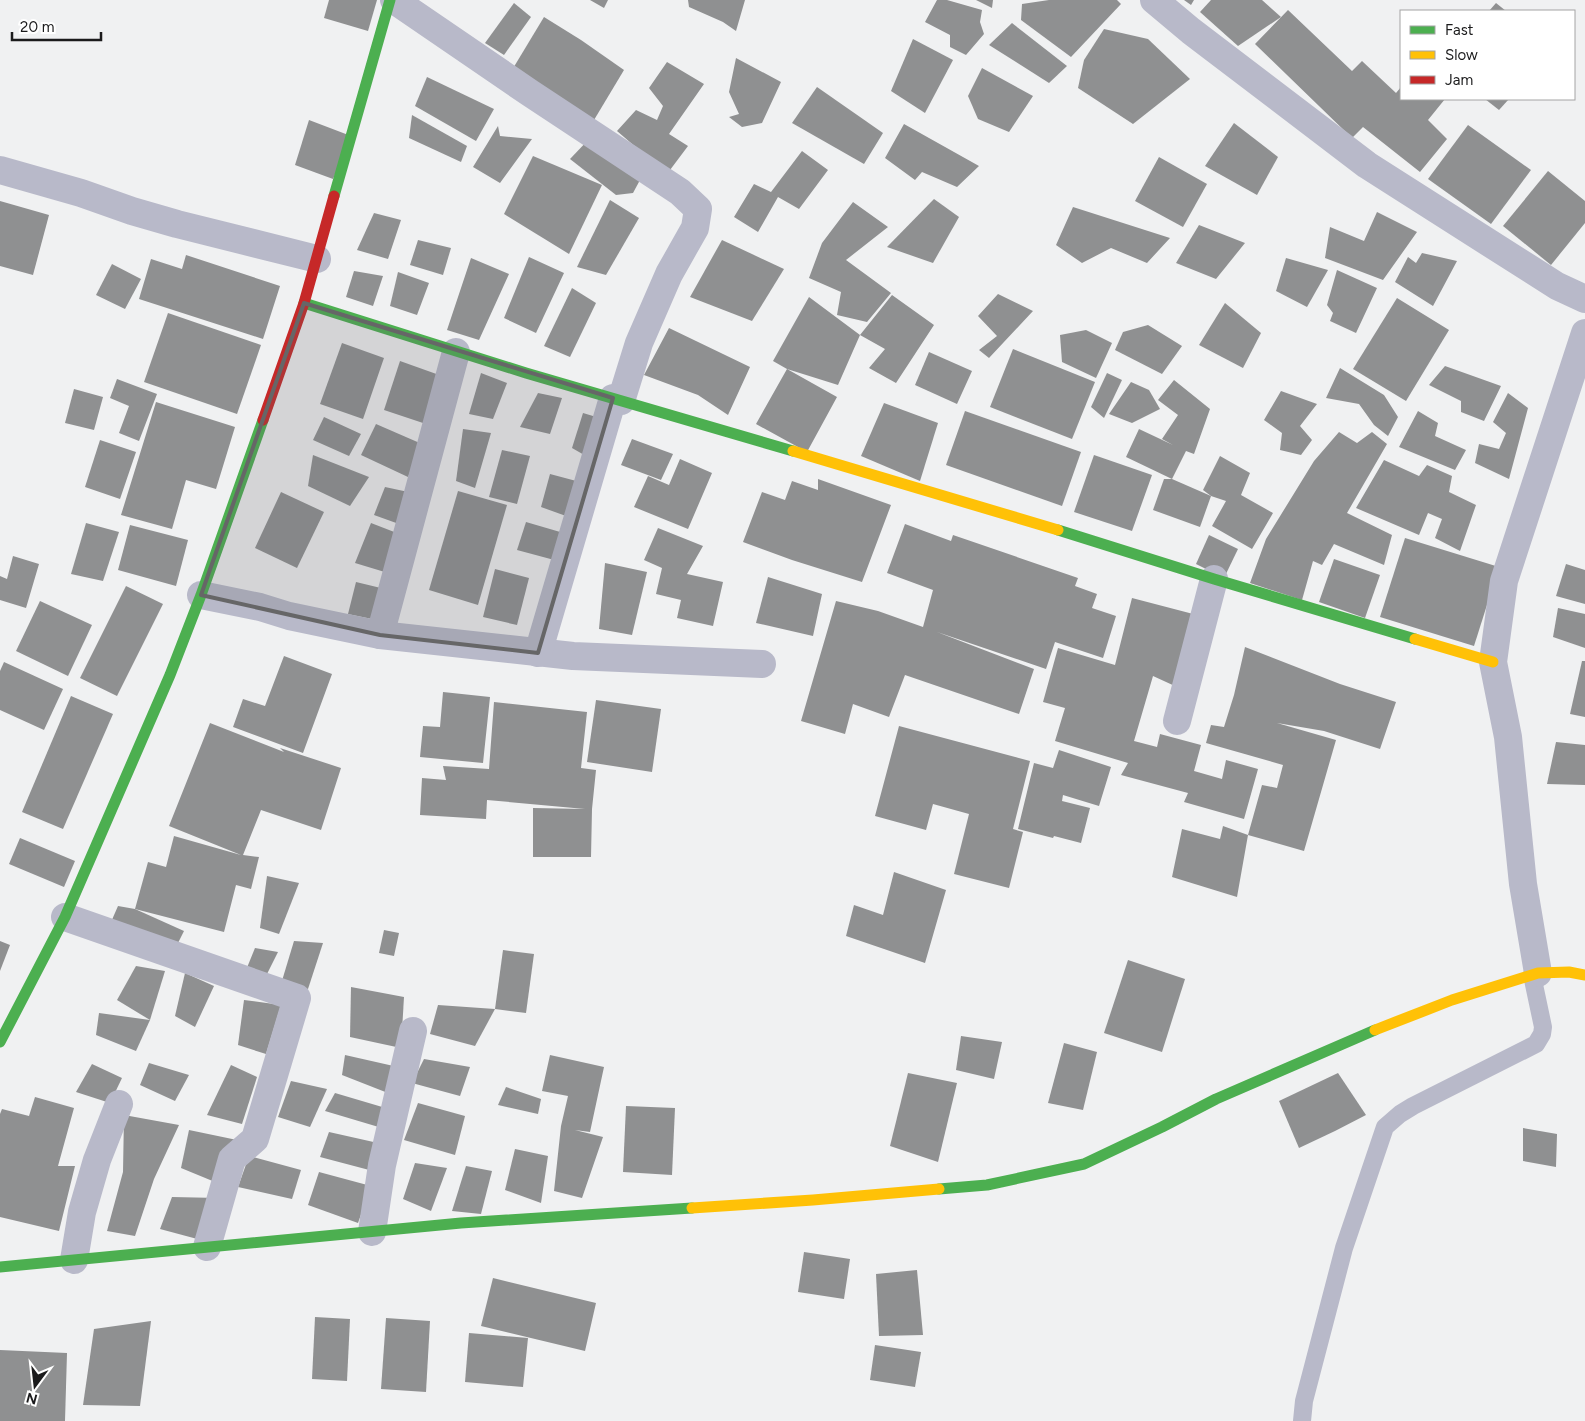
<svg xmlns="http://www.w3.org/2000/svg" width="1585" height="1421" font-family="Figtree,sans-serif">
<rect width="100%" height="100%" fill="#f0f1f2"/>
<g fill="#8f9091">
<polygon points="329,0 377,0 368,31 324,18"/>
<polygon points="590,0 608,0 604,8"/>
<polygon points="688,0 745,0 736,31 723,22 689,7"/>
<polygon points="937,0 947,0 982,10 980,22 984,34 966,55 950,47 950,35 925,22"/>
<polygon points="976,0 993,0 992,8"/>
<polygon points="1049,0 1117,0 1121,4 1071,57 1021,20 1022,4"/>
<polygon points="1184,0 1194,0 1191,5"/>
<polygon points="1211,0 1262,0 1281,17 1238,46 1200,12"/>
<polygon points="514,3 531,17 504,55 485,43"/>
<polygon points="1496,3 1506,11 1489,11"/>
<polygon points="1288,10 1352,71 1362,61 1396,93 1401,87 1401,99 1445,99 1428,120 1447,139 1420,172 1363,127 1352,138 1255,44"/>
<polygon points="544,17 581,40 624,70 594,120 512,70"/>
<polygon points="1012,23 1067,66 1049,83 989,45"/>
<polygon points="1104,29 1148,39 1190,79 1133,124 1078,88 1084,60"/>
<polygon points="913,39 953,60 925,113 891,91"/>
<polygon points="736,58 781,82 762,123 742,127 729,117 739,114 729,92"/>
<polygon points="667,62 704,84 669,134 688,146 667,174 617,131 636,110 657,120 663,106 649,88"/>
<polygon points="982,68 1033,96 1009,132 978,119 968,96"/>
<polygon points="427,77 494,109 476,141 415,106"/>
<polygon points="817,87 883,133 864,164 792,123"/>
<polygon points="1485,99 1509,99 1499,110"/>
<polygon points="412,115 467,146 461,162 409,138"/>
<polygon points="309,120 351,136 333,179 295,165"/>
<polygon points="1234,123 1278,157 1257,195 1205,166"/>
<polygon points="904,124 979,166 957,187 922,172 915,180 885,158"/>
<polygon points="1468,125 1531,170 1491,224 1428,179"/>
<polygon points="498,126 500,136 532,139 500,183 473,167"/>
<polygon points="591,137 640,180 633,193 616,195 570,159"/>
<polygon points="802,151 828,170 799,209 778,197 758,232 734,217 754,184 771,192"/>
<polygon points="533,156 602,185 569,254 504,214"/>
<polygon points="1159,157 1207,184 1183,227 1135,201"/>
<polygon points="1548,171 1585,201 1585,223 1551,265 1503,226"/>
<polygon points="934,199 959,217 933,263 887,247"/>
<polygon points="610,200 639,218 606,275 577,267"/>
<polygon points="0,201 49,215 33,275 0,266"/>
<polygon points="853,202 888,227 846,260 891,293 867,322 837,315 841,292 809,278 822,243"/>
<polygon points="1073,207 1170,238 1147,263 1111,248 1082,263 1056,245"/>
<polygon points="1377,212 1417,232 1383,280 1325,258 1330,227 1364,241"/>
<polygon points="374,213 401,220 388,259 357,250"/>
<polygon points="1199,225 1245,243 1216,279 1176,263"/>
<polygon points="418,240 451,248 443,275 410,265"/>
<polygon points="722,240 784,269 752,321 690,297"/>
<polygon points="1422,253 1457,261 1433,306 1395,282 1408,257 1416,263"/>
<polygon points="186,255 280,286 263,339 139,299 151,259 182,269"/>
<polygon points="529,257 564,273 536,333 504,318"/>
<polygon points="471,258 509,274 479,340 447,330"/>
<polygon points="1286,258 1328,270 1307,307 1276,291"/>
<polygon points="112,264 141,279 125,309 96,295"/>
<polygon points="1337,270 1377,288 1356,333 1330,321 1333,313 1327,305"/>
<polygon points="354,271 383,276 373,306 346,297"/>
<polygon points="398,272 429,283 417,315 390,306"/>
<polygon points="572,288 596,303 570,357 544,346"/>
<polygon points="998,294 1033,311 989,358 979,350 997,336 978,316"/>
<polygon points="892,295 934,325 896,383 869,368 885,349 860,335"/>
<polygon points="809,297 860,335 838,385 787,369 837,397 807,452 756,424 787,369 773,361"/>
<polygon points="1397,298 1449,330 1406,401 1353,369"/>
<polygon points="1225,303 1261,333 1243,368 1199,345"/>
<polygon points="168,313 261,345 237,414 144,382"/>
<polygon points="1148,325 1182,346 1162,374 1115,350 1123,332"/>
<polygon points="669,328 750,367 728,415 698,395 644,375"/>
<polygon points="1086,330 1112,343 1096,378 1062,362 1060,335"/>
<polygon points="342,343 384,358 363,419 320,404"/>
<polygon points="1013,349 1095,382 1072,439 990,407"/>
<polygon points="929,352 972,371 957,404 915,385"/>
<polygon points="400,361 442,376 426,424 384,410"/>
<polygon points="1445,366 1501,386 1484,421 1461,412 1461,401 1429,385"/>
<polygon points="1340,368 1384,395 1398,417 1388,436 1374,425 1359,404 1326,398"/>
<polygon points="481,373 507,383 493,419 469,414"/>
<polygon points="1107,373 1122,380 1104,418 1091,407"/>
<polygon points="117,379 157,394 139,441 119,433 129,406 110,398"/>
<polygon points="1174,380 1210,409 1194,454 1186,451 1172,479 1126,457 1139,429 1173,445 1162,439 1178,415 1158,400"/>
<polygon points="1131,382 1149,390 1160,409 1132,423 1109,414"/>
<polygon points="74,389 103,397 94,430 65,423"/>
<polygon points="1281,391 1317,404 1300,426 1312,440 1301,455 1280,450 1282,433 1264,420"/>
<polygon points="538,393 562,398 550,434 520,427"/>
<polygon points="1508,393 1528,408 1509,479 1475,463 1479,444 1499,449 1506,433 1493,422"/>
<polygon points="156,402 235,427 216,489 186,480 172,529 121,515"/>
<polygon points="884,403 938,423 920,481 861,456"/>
<polygon points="965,411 1081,452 1062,506 946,465"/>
<polygon points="1418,411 1438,423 1435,436 1466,450 1455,470 1399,447"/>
<polygon points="583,413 603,419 586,456 572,448"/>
<polygon points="324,417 361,434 349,456 313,440"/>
<polygon points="376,424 422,444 408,477 361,455"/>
<polygon points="463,429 491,433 475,488 456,481"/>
<polygon points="1339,432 1357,443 1372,432 1387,444 1347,513 1392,535 1384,565 1334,544 1322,565 1313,561 1302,600 1250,583 1266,539 1314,461"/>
<polygon points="632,439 673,454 661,480 621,465"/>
<polygon points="100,440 136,452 120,499 85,487"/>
<polygon points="502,450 530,456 517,504 489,497"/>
<polygon points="313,455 369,477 350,506 308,486"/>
<polygon points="1094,455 1152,475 1132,531 1074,512"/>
<polygon points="1220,456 1250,473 1241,495 1273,513 1252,549 1212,526 1226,501 1211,496 1203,490"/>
<polygon points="680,459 712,473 688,529 634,507 648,476 669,485"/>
<polygon points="1384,460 1419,476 1427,465 1452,476 1449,492 1476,505 1460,551 1435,538 1442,519 1428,513 1419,535 1356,508"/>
<polygon points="550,474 580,482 566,516 541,507"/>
<polygon points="818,479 891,505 862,582 792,560 743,542 762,492 785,500 792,481 818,490"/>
<polygon points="1164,479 1172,479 1211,496 1200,527 1153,510"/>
<polygon points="385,487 413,493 399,524 374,515"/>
<polygon points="458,491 507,505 478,605 429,590"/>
<polygon points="281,492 324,512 297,568 255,548"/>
<polygon points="526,522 567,534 558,561 517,550"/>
<polygon points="86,523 119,532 103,581 71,574"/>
<polygon points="371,523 402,535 388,573 355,563"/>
<polygon points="905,524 951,541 953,535 1078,578 1075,586 1097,594 1092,608 1116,616 1103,658 1055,642 1046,669 937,632 1034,669 1019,714 905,675 889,717 853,704 845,734 801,721 836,601 878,611 923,627 933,590 887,573"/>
<polygon points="130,525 188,540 176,586 118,570"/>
<polygon points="658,528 703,546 687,574 723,582 713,626 677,618 681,600 656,594 662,568 644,560"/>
<polygon points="1209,535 1238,549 1224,578 1196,564"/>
<polygon points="1405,538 1499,567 1474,646 1380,617"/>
<polygon points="13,556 39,564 26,608 0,600 0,576 7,579"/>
<polygon points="1334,559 1380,575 1365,618 1319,602"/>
<polygon points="605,563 647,572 632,635 599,629"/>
<polygon points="1566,564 1585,570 1585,604 1556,596"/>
<polygon points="495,569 529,578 517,625 483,617"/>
<polygon points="768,577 822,594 813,636 756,623"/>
<polygon points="356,582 385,589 377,620 348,614"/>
<polygon points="126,586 163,604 117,696 80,678"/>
<polygon points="1132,598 1197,615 1177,687 1153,676 1134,741 1157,747 1160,734 1201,745 1194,771 1222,779 1226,760 1258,769 1244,819 1184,802 1188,793 1121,775 1128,763 1055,741 1065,708 1043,702 1058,648 1115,665"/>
<polygon points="40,601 92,625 68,676 16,651"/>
<polygon points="1558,608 1585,614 1585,648 1553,637"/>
<polygon points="1245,647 1340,684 1396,702 1380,749 1324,731 1277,723 1336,740 1304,851 1248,835 1237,897 1172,877 1182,829 1220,839 1223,826 1248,835 1262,785 1277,788 1283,765 1206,743 1211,725 1224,727 1234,695"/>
<polygon points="284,656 332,674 303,753 233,727 243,699 265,706"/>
<polygon points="1582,661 1585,661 1585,717 1570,714"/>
<polygon points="4,662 63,689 44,730 0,710 0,671"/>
<polygon points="443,692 490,697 483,763 420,757 423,726 440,727"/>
<polygon points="71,696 113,714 63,829 22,812"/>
<polygon points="596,700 661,709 652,772 587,762"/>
<polygon points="494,702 587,712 581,768 596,770 592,809 591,857 533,857 533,808 585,809 487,800 486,819 420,815 422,778 446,780 443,766 489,769"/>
<polygon points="210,723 284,752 280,748 341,768 321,830 261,810 243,855 259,857 251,889 236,885 224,932 135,909 148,862 166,867 174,836 241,855 169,826"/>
<polygon points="899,726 1030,761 1013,829 1023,832 1009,888 954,874 969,814 933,804 926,830 875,816"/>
<polygon points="1556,742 1585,745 1585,785 1547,784"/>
<polygon points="1059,750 1111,767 1099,806 1063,795 1062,801 1090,808 1081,843 1054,836 1053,838 1018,829 1034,763 1053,768"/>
<polygon points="20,838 75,861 64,887 9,864"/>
<polygon points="894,872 946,890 925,963 846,936 854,905 883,915"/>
<polygon points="267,876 299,883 279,934 260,928"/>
<polygon points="118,906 135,909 184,931 174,951 108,929"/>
<polygon points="384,930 399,933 394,956 379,953"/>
<polygon points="0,941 10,945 0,971"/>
<polygon points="294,941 323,943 308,989 281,984"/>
<polygon points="255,948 278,952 264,980 244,975"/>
<polygon points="503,950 534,954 526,1013 495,1009"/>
<polygon points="1128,960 1185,979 1162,1052 1104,1033"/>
<polygon points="136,966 165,971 150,1020 117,1000"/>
<polygon points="185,973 214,986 195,1027 175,1016"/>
<polygon points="351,987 404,997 401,1048 350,1037"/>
<polygon points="244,1000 281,1005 266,1054 238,1045"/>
<polygon points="438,1005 495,1009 475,1046 430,1034"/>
<polygon points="99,1013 150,1020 136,1051 96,1035"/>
<polygon points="961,1036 1002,1042 994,1079 956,1070"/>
<polygon points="1064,1043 1097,1052 1083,1110 1048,1103"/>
<polygon points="345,1055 398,1067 393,1095 342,1075"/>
<polygon points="550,1055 604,1067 590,1132 575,1130 603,1137 582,1198 554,1191 561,1126 568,1096 542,1091"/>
<polygon points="424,1059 470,1067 460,1096 412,1083"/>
<polygon points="149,1063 189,1075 175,1101 140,1085"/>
<polygon points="92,1064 122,1078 110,1103 76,1092"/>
<polygon points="231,1065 257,1077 242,1124 207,1115"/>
<polygon points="908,1073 957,1083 938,1162 890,1146"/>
<polygon points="1338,1073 1366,1115 1335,1131 1299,1148 1279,1101"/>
<polygon points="291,1081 327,1089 310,1127 278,1117"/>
<polygon points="506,1087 541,1099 538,1114 498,1105"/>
<polygon points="335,1093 389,1109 382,1128 325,1111"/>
<polygon points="35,1097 74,1108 58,1166 75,1166 59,1231 0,1217 0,1114 2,1109 29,1116"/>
<polygon points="418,1103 465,1116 455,1155 404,1140"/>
<polygon points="626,1106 675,1108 672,1175 623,1172"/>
<polygon points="124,1115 179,1125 154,1179 135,1236 107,1231 123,1172"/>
<polygon points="1523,1128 1557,1134 1556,1167 1523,1161"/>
<polygon points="189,1130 237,1140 215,1182 181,1168"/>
<polygon points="329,1132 378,1143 373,1171 320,1157"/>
<polygon points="515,1149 548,1156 541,1203 505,1190"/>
<polygon points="249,1156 301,1170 292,1199 238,1187"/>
<polygon points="415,1163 447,1168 431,1211 403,1199"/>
<polygon points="466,1166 492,1171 481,1214 452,1211"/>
<polygon points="319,1172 371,1186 358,1223 308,1205"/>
<polygon points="172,1197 219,1198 201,1240 160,1229"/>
<polygon points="804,1252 850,1259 844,1299 798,1292"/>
<polygon points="917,1270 923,1335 879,1336 876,1274"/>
<polygon points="493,1278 596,1303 585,1351 481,1326"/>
<polygon points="315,1317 350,1319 347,1381 312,1379"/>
<polygon points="386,1318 430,1321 426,1392 381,1389"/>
<polygon points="151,1321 140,1406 83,1405 94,1329"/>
<polygon points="469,1333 528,1338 523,1387 465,1382"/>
<polygon points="875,1345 921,1352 915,1387 870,1380"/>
<polygon points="0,1350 67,1353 65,1421 0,1421"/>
</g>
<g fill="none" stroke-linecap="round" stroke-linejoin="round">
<polyline stroke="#b8b9c9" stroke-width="18" points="1302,1421 1304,1401 1344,1248 1385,1127 1400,1114 1413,1106 1536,1044 1542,1034 1543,1027 1532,975"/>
<g stroke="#b8b9c9" stroke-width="28">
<polyline points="394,0 530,93 680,192 698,209 695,228 669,274 639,343 621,401"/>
<polyline points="1154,0 1191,31 1367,165 1557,286 1585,299"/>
<polyline points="0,170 81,193 132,211 177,224 317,259"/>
<polyline points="201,595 260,607 289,616 380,635 573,656 762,664"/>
<polyline points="380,635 456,352"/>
<polyline points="538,653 613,398"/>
<polyline points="1177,721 1214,579"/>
<polyline points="65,917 297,998 255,1139 232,1159 207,1247"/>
<polyline points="1538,973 1523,884 1508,737 1493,662 1504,581 1585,333"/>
<polyline points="372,1232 382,1165 413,1031"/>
<polyline points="74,1260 82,1212 97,1160 119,1104"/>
</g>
<g stroke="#4caf50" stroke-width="11">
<polyline points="334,196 390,0"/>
<polyline points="304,303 526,373 793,451"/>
<polyline points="1058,530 1214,579 1415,639"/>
<polyline points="0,1042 65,917 170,675 201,595 263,420"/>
<polyline points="939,1189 987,1185 1084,1164 1162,1127 1216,1099 1375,1030"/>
<polyline points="0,1267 461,1223 692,1208"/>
</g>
<g stroke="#ffc107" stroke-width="11">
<polyline points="793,451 1058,530"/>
<polyline points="1415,639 1493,662"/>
<polyline points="1375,1030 1452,1000 1538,973 1569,972 1585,975"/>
<polyline points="692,1208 813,1200 939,1189"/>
</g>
<polyline stroke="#c62828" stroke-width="11" points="263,420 304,303 334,196"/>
</g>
<path fill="#666667" fill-opacity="0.2" stroke="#666667" stroke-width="4" stroke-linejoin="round" d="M304 303 613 398 538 653 380 635 201 595Z"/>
<rect x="1400" y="10" width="175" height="90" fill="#ffffff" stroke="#a4a4a4"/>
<rect x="1410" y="26" width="25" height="8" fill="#4caf50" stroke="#a4a4a4"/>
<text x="1445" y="35" font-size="15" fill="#1b1b1c">Fast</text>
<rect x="1410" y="51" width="25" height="8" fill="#ffc107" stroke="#a4a4a4"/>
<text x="1445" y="60" font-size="15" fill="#1b1b1c">Slow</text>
<rect x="1410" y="76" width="25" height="8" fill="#c62828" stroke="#a4a4a4"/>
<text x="1445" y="85" font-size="15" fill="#1b1b1c">Jam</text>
<g transform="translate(35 1386) rotate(195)" stroke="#ffffff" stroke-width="4" paint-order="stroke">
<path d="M0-4L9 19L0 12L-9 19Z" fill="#1b1b1c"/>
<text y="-8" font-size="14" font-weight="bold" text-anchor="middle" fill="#1b1b1c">N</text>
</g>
<path d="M12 32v8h89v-8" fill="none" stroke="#1b1b1c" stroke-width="2.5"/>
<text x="20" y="32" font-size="15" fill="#1b1b1c" stroke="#ffffff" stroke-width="4" paint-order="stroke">20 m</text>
</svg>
